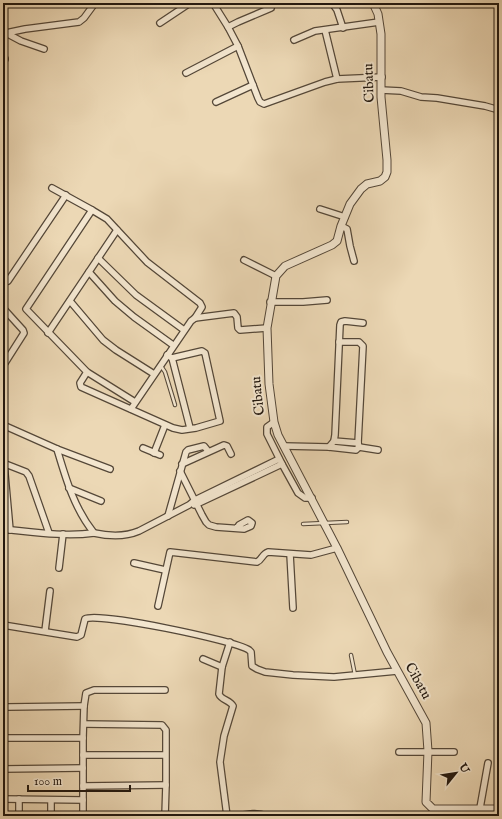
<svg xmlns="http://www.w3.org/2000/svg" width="502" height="819" font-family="'IM FELL English',serif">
<rect width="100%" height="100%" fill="#ecd8b5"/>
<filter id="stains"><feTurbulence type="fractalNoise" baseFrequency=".005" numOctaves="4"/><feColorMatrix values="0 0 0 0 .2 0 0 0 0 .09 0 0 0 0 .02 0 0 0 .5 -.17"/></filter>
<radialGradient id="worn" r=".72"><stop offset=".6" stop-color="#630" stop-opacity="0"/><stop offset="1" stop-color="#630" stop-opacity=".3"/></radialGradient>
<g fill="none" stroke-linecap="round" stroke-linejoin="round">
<g stroke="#544738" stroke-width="4.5">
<g id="service">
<polyline points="161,366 165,372 175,405"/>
<polyline points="303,524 347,522"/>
<polyline points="351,655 355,675"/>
</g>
</g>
<g stroke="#544738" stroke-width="8">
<g id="minor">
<polyline points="213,3 228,27 238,46 258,98 260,102 264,104 325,82 337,79 382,77"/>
<polyline points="332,3 337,10 343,28"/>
<polyline points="160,23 190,3"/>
<polyline points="228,27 238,22 271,8"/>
<polyline points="325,30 337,79"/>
<polyline points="6,33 25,29 79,22 84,18 95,3"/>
<polyline points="6,33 21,41 44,49"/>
<polyline points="294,40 315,31 379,22"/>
<polyline points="3,59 5,59"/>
<polyline points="186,73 238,46"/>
<polyline points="381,90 401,91 421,97 437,98 485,106 499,110"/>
<polyline points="216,102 253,85"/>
<polyline points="52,188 92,210 107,219 147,262 200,303 202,307 195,318 191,321 131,409"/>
<polyline points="320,209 345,217"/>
<polyline points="92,210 26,309 87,372 135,402"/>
<polyline points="341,226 347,229 350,246 354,261"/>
<polyline points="98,258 136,295 184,330"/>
<polyline points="244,260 276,276"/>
<polyline points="89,272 115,301 134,317 173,345"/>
<polyline points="8,281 66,195"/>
<polyline points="70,301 103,340 116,350 154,374"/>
<polyline points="270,302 303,302 327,300"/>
<polyline points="3,308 23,330 24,333 3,366"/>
<polyline points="195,318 234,313 237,317 238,328 240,330 267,328"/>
<polyline points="48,333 117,230"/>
<polyline points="339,342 359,342 363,346 358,443 359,447"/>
<polyline points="172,358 190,428"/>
<polyline points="87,372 80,383 81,387 173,428 182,430 196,428 220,421 205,353 202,351 172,358 167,355"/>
<polyline points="274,422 267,427 267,434 282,464 298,493 305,498 312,498"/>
<polyline points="3,425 57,449 110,469"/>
<polyline points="334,441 358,443"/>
<polyline points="284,446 329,447 356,450 359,447 378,450"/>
<polyline points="329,447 334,441 335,435 340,325 341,322 345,321 363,323"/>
<polyline points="143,448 160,455"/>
<path d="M57 449C66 479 74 508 94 533 108 536 125 537 139 531L189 505 195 500 279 459"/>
<polyline points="154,453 165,425"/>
<polyline points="3,463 26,472 29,476 49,533"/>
<polyline points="4,463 10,530"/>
<polyline points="182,464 224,445 227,446 231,454"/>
<polyline points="180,471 202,515 206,522 209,525 216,527 244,529 251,526 252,523 248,520 239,525 237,528"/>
<polyline points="69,488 101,501"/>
<polyline points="194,505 197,504 282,464"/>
<polyline points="168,516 186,452 188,450 204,446 208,451"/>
<path d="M3 529C33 532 64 537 94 533"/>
<polyline points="290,554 293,608"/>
<polyline points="134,563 165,570"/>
<polyline points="59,568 63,534"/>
<path d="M158 606 170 552 257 562C262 560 262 554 268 552L311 555 337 548"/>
<path d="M3 625 77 637 81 635 85 619C98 612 233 640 249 650L251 652 252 666 257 669 265 672 293 675 334 677 397 671"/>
<polyline points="45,631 50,591"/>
<polyline points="203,659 222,667"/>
<polyline points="8,707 84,706"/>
<polyline points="84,724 162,725 166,730 166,785 165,816"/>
<polyline points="3,738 83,738"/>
<polyline points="399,752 454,752"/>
<polyline points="83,755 165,755"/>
<polyline points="3,769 83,768"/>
<polyline points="83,786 166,785"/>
<polyline points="3,799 83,800"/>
<polyline points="480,808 488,763"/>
<polyline points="19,816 19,799"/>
<polyline points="51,816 51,800"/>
<polyline points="83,816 83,738 84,706 86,693 94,690 165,690"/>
<polyline points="83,816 165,815"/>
<path d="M227 816 220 762 224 736 233 706C230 700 221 700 219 694L222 667 230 642"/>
<path d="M238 816C248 814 257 812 267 816"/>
</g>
</g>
<g stroke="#544738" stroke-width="9">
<polyline id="tertiary" points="373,3 378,14 381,34 381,97 387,160 387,172 385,177 380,181 367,184 361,189 350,204 341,226 337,241 332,245 285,266 276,276 267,328 269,384 274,422 278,435 337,548 387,652 426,723 428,751 426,802 433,809 499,809"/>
</g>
<use href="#service" stroke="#f3e6cf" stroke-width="2.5"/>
<use href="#minor" stroke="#f3e6cf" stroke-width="5.5"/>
<use href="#tertiary" stroke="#f3e6cf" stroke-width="7"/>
</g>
<g text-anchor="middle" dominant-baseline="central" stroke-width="4" stroke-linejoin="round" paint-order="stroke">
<g font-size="14" fill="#21170f" stroke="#f3e6cf">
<text transform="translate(369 83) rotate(-92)">Cibatu</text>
<text transform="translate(258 396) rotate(-96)">Cibatu</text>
<text transform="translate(418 681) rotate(61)">Cibatu</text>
</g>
</g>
<rect width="502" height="819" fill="none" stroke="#ecd8b5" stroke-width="16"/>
<rect x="4" y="4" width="494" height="811" fill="none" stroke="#21170f" stroke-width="2"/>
<rect x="8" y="8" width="486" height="803" fill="none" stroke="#21170f"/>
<g transform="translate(456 773) rotate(60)" stroke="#f3e6cf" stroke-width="3" paint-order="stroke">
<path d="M0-3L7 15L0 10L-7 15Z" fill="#21170f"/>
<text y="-6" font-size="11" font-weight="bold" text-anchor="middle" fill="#21170f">U</text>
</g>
<path d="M28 785v6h102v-6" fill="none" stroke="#21170f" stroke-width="2"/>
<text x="34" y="785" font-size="12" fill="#21170f" stroke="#f3e6cf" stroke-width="3" paint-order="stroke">100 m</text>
<rect width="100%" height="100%" filter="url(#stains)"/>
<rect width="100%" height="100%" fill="url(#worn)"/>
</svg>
